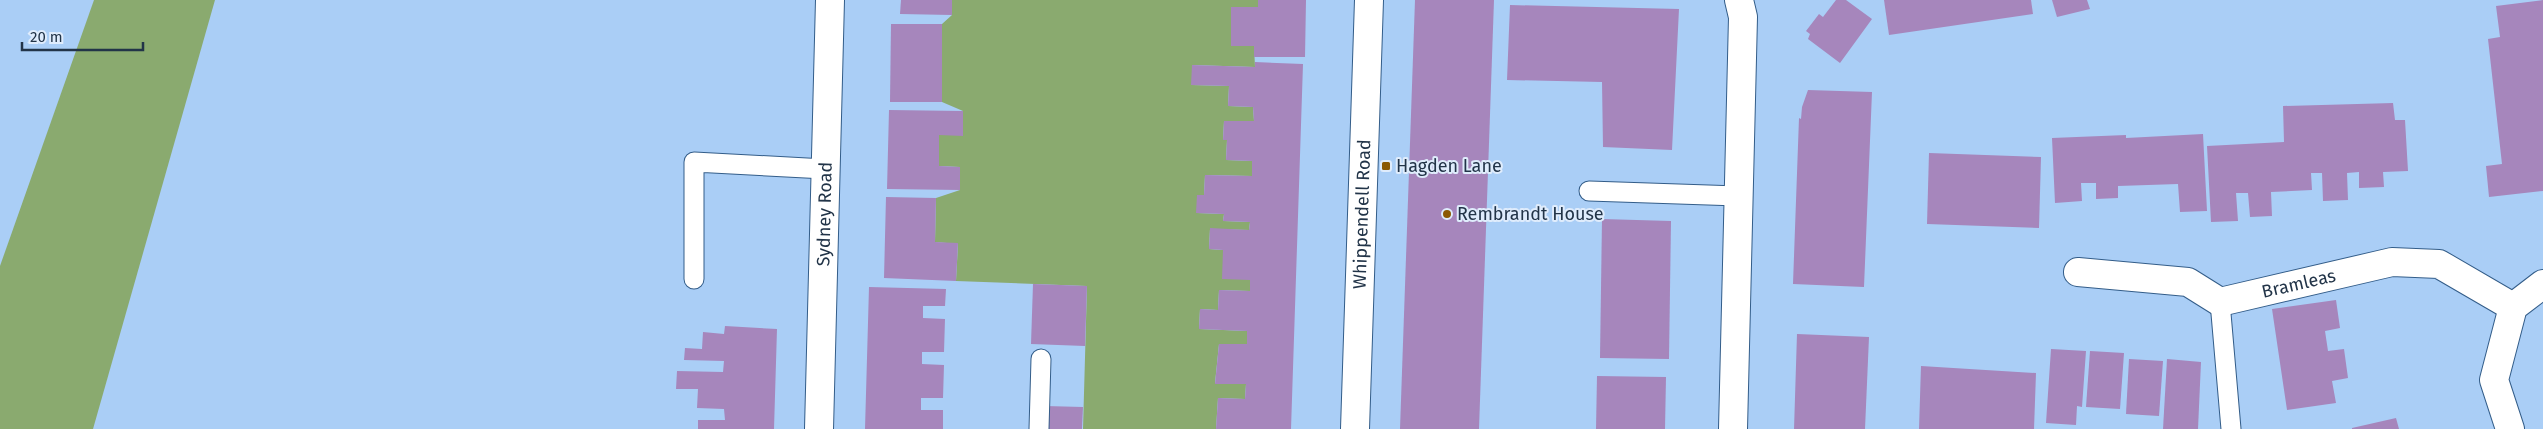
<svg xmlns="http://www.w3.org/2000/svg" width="2543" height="429" font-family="'Fira Sans',sans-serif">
<rect width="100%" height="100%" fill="#aacef6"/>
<g fill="#8aaa6f">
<polygon points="94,0 215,0 93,429 0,429 0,266"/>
<polygon points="952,0 1258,0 1258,7 1231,8 1231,46 1254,46 1255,67 1192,65 1192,85 1229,86 1228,106 1253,107 1254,121 1224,121 1223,140 1227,140 1226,160 1252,161 1252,176 1205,175 1204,195 1197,195 1197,213 1224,214 1223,221 1250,222 1249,230 1210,229 1209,249 1223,250 1250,280 1250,291 1219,290 1218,310 1200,309 1199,329 1247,331 1247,344 1219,344 1215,383 1246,384 1245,399 1218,398 1216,429 1083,429 1087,286 956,281 958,244 935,242 936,198 960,190 960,167 939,166 939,135 963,135 963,111 942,102 942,24 952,15"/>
</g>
<g fill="#a686bc">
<polygon points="901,0 952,0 952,15 900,14"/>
<polygon points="1258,0 1306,0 1305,57 1254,57 1254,46 1231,46 1231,7 1258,7"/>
<polygon points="1415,0 1494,0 1479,429 1400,429"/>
<polygon points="1836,0 1846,0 1872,19 1840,63 1808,39 1810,34 1806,31 1819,14 1823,17"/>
<polygon points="1884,0 2031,0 2033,14 1889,35"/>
<polygon points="2052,0 2087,0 2090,9 2057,17"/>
<polygon points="2543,0 2543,191 2489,197 2486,166 2502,164 2488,39 2500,37 2496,6"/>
<polygon points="1510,5 1679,9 1672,150 1603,147 1602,82 1507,80"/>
<polygon points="891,24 942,24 942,102 890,102"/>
<polygon points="1255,62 1303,64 1291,429 1216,429 1218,398 1245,399 1246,384 1215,384 1219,344 1247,344 1247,331 1199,329 1200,309 1218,310 1219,290 1250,291 1250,280 1222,279 1223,250 1209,249 1210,228 1249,230 1250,222 1223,221 1224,214 1196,213 1197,195 1204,195 1205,175 1252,176 1252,161 1226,160 1227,140 1223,140 1224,121 1254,121 1253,107 1228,106 1229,86 1191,85 1192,65 1255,67"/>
<polygon points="1808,90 1872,92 1864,287 1793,284 1799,118 1801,119 1802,107"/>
<polygon points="2393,103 2395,120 2405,120 2408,171 2383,172 2384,187 2359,188 2359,172 2347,173 2348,200 2323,201 2322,173 2311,173 2312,190 2271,192 2272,216 2250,217 2248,193 2236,193 2238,221 2211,222 2207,146 2284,142 2283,106"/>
<polygon points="889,110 963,111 963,136 939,135 939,166 960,167 960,190 887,189"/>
<polygon points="2203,134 2207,211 2180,212 2178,184 2118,186 2118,198 2096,199 2096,183 2081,183 2082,201 2055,203 2052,138 2126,135 2126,138"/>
<polygon points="1929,153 2041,157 2039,228 1927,224"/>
<polygon points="886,197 936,198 935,242 958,243 956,281 884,278"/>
<polygon points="1602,219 1671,221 1669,359 1600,358"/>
<polygon points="1033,284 1087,286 1085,346 1031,344"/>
<polygon points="869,287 946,289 945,306 923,306 923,318 945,319 944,352 922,352 922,364 944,365 943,398 921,398 921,410 943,410 943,429 865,429"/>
<polygon points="2336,300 2340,328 2325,331 2328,351 2344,349 2348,378 2332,381 2336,403 2287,410 2272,309"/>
<polygon points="725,326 777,329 774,429 698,429 698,420 725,420 724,409 697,408 698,389 676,389 677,371 723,372 724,361 684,360 685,348 702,349 703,332 724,334"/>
<polygon points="1797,334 1869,337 1865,429 1794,429"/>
<polygon points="2051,349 2086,351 2082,407 2077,406 2076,425 2046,423"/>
<polygon points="2090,351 2124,353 2120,409 2086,407"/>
<polygon points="2129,359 2163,361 2159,416 2126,414"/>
<polygon points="2167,359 2201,362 2198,429 2163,429"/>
<polygon points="1921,366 2036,373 2034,429 1919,429"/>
<polygon points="1597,376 1666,377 1665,429 1596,429"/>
<polygon points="1045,406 1083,407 1082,429 1045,429"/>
<polygon points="2396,418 2399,429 2352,429 2352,428"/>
</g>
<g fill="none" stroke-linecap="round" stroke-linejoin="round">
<g stroke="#335d89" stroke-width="21">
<g id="service">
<polyline points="1589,191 1738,196"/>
<polyline points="694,279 694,162 825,169"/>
<polyline points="2220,302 2231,429"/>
<polyline points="1039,429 1041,359"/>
</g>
</g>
<g stroke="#335d89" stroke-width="30">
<g id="minor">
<path id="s1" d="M2078 272 2188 282 2220 302 2392 262 2439 264 2513 307"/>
<path id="s2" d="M819 429 830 0"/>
<polyline points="1733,429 1743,17 1739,0"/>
<polyline points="2510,429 2494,380 2513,307 2543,284"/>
</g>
</g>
<g stroke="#335d89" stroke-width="30">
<g id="tertiary">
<path id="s3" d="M1355 429 1369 0"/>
</g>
</g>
<use href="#service" stroke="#fff" stroke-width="19"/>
<use href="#minor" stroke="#fff" stroke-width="28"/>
<use href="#tertiary" stroke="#fff" stroke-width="28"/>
</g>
<g fill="#8b5903" stroke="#dfecfc" stroke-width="2">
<rect x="1381" y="161" width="10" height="10" rx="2.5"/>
<circle cx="1447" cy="214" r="5"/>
</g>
<g text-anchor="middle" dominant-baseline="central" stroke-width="4" stroke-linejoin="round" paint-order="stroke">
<g font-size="18" fill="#223448" stroke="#dfecfc" text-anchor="start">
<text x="1396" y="166">Hagden Lane</text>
<text x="1457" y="214">Rembrandt House</text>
</g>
<g font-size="18" fill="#223448" stroke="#dfecfc">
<text stroke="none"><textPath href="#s2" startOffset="215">Sydney Road</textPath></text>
<text stroke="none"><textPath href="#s3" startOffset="215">Whippendell Road</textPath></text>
<text stroke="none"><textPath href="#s1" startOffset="229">Bramleas</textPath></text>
</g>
</g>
<path d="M22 42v8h121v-8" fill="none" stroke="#223448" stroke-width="2.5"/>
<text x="30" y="42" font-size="15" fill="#223448" stroke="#dfecfc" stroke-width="4" paint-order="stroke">20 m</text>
</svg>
